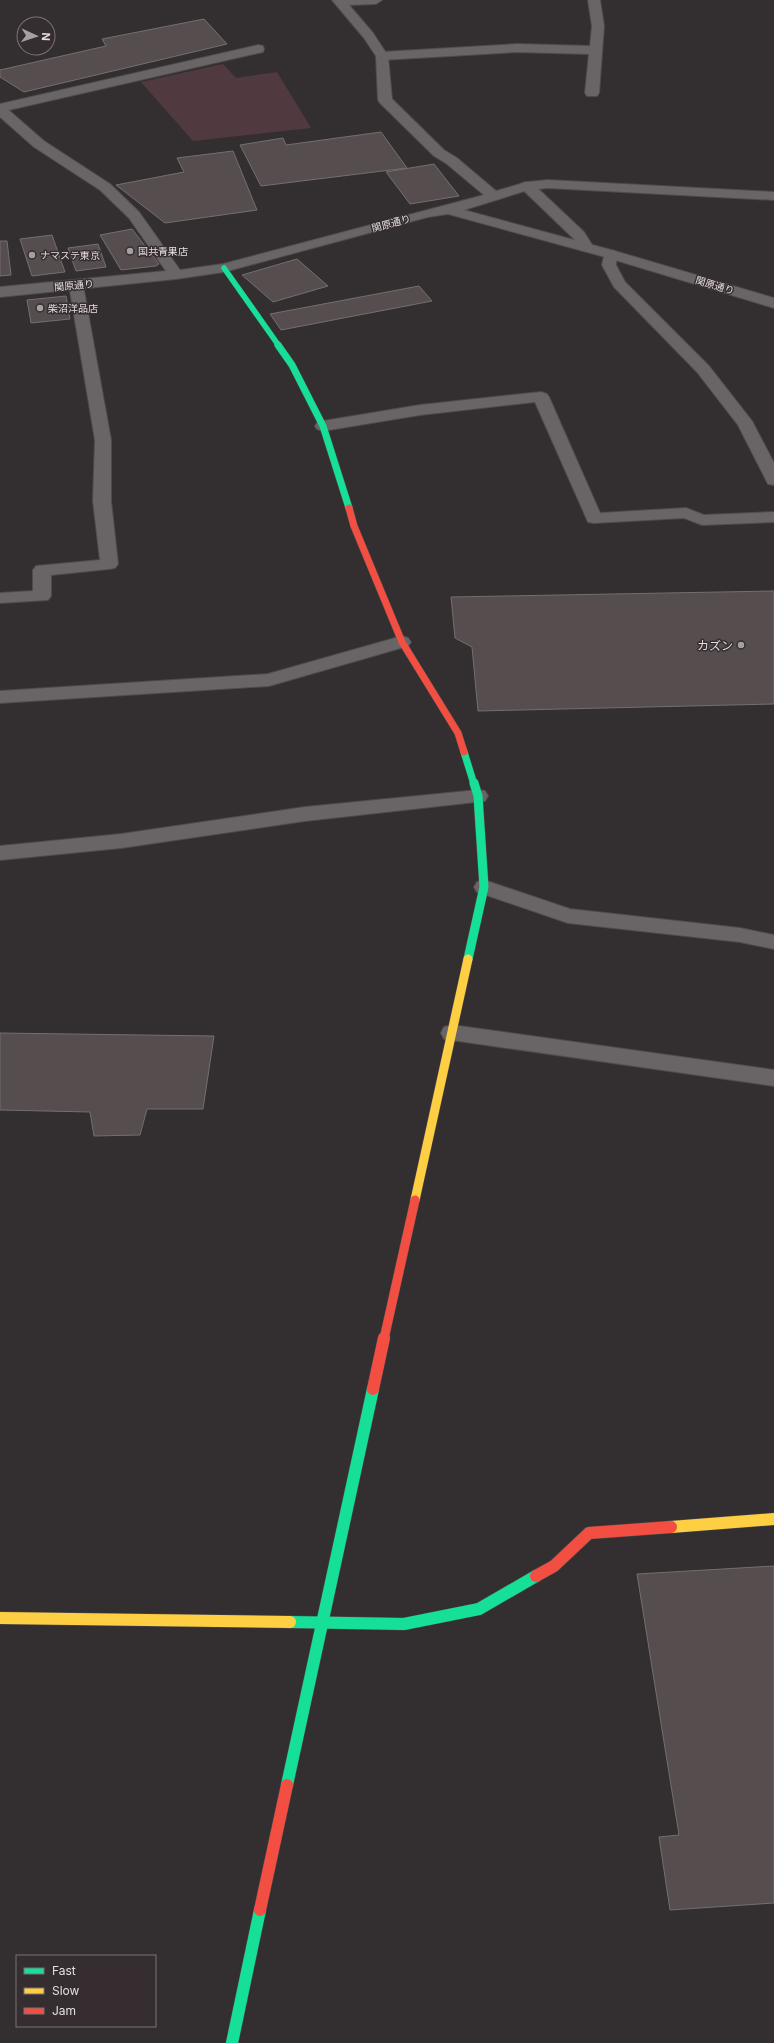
<svg xmlns="http://www.w3.org/2000/svg" width="774" height="2043" font-family="Inter,'Noto Sans JP',sans-serif">
<rect width="100%" height="100%" fill="#332f30"/>
<polygon fill="#503a40" points="223,64 236,78 277,72 311,128 193,141 141,82"/>
<g fill="#564d4f" stroke="#736f70">
<polygon points="204,19 227,44 24,92 0,77 0,70 106,46 102,39"/>
<polygon points="381,132 407,168 261,186 240,145 283,138 286,145"/>
<polygon points="233,151 257,210 165,223 116,185 184,172 177,158"/>
<polygon points="434,164 459,196 410,204 386,172"/>
<polygon points="132,229 159,264 156,266 121,270 100,235"/>
<polygon points="52,235 65,272 32,276 20,239"/>
<polygon points="0,241 7,241 11,275 0,276"/>
<polygon points="98,244 106,267 76,271 68,248"/>
<polygon points="297,259 328,286 273,302 242,275"/>
<polygon points="419,286 432,301 281,330 270,314"/>
<polygon points="66,296 70,319 31,323 27,300"/>
<polygon points="774,591 774,704 478,711 472,647 455,638 451,597"/>
<polygon points="0,1033 214,1036 203,1109 147,1109 140,1135 94,1136 90,1112 0,1110"/>
<polygon points="774,1566 774,1903 670,1910 659,1837 679,1835 637,1574"/>
</g>
<g fill="none" stroke-linecap="round" stroke-linejoin="round">
<g stroke="#4f4b4c" stroke-width="2">
<g id="lane">
<polygon points="588,0 600,0 604,26 599,93 597,96 587,96 585,93 589,54 517,52 382,60 376,56 382,52 517,44 590,46 592,26"/>
<polygon points="258,45 263,46 264,49 263,52 0,112 0,104"/>
<polygon points="527,182 532,183 584,232 594,248 592,251 582,251 573,238 522,189 520,186 522,183"/>
<polygon points="610,250 615,251 617,254 616,265 625,282 709,366 752,421 774,463 774,485 768,484 766,480 738,425 697,372 614,287 602,265 605,251"/>
<polygon points="76,281 81,282 83,285 111,440 111,501 118,564 115,568 109,569 51,575 51,596 48,600 0,603 0,593 33,591 33,570 36,566 100,560 93,501 95,440 69,285 71,282"/>
<polygon points="541,392 547,394 549,397 600,513 686,508 704,515 774,512 774,522 702,525 684,518 594,523 588,522 535,402 420,415 323,431 317,429 315,426 317,423 323,421 420,405"/>
<polygon points="402,636 408,638 411,642 408,646 269,686 0,703 0,691 268,674"/>
<polygon points="452,1025 774,1070 774,1086 444,1039 441,1033 444,1027"/>
</g>
</g>
<g stroke="#4f4b4c" stroke-width="2">
<g id="street">
<polygon points="332,0 382,0 376,4 349,5 373,33 388,56 392,99 444,150 457,158 496,191 527,182 548,180 774,192 774,200 548,188 528,190 464,210 615,251 774,298 774,308 605,257 448,214 428,217 224,272 176,279 0,297 0,287 166,271 129,218 100,190 34,147 0,117 0,106 5,107 44,141 110,184 139,212 180,270 223,264 484,195 447,164 434,156 380,103 378,100 376,56 364,38"/>
<polygon points="478,790 485,791 488,796 485,801 305,821 121,848 0,860 0,846 121,834 305,807"/>
<polygon points="484,880 570,909 740,928 774,935 774,949 740,942 568,923 477,892 474,887 477,882"/>
</g>
</g>
<g stroke="#4f4b4c" stroke-width="6">
<polyline id="fast-far3" points="224,268 279,346"/>
</g>
<g stroke="#4f4b4c" stroke-width="8">
<g id="fast-far2">
<polyline points="278,345 292,365 323,426 349,508"/>
<polyline points="464,752 474,784"/>
</g>
</g>
<g stroke="#4f4b4c" stroke-width="10">
<polyline id="fast-far1" points="468,959 484,887 478,796 474,783"/>
</g>
<g stroke="#4f4b4c" stroke-width="13">
<g id="fast">
<polyline points="290,1622 404,1624 479,1609 536,1576"/>
<polyline points="287,1785 373,1389"/>
<polyline points="232,2043 260,1910"/>
</g>
</g>
<g stroke="#4f4b4c" stroke-width="10">
<polyline id="slow-far1" points="415,1200 468,959"/>
</g>
<g stroke="#4f4b4c" stroke-width="13">
<g id="slow">
<polyline points="671,1527 774,1519"/>
<polyline points="0,1618 290,1622"/>
</g>
</g>
<g stroke="#4f4b4c" stroke-width="8">
<polyline id="jam-far2" points="349,508 354,526 402,642 458,733 464,752"/>
</g>
<g stroke="#4f4b4c" stroke-width="10">
<polyline id="jam-far1" points="384,1339 415,1200"/>
</g>
<g stroke="#4f4b4c" stroke-width="13">
<g id="jam">
<polyline points="373,1389 384,1338"/>
<polyline points="536,1576 554,1566 589,1533 671,1527"/>
<polyline points="260,1910 287,1785"/>
</g>
</g>
<use href="#lane" fill="#696566" fill-rule="evenodd"/>
<use href="#street" fill="#696566" fill-rule="evenodd"/>
<use href="#fast-far3" stroke="#16e098" stroke-width="5.5"/>
<use href="#fast-far2" stroke="#16e098" stroke-width="7"/>
<use href="#fast-far1" stroke="#16e098" stroke-width="9"/>
<use href="#fast" stroke="#16e098" stroke-width="12"/>
<use href="#slow-far1" stroke="#ffcf43" stroke-width="9"/>
<use href="#slow" stroke="#ffcf43" stroke-width="12"/>
<use href="#jam-far2" stroke="#f24e42" stroke-width="7"/>
<use href="#jam-far1" stroke="#f24e42" stroke-width="9"/>
<use href="#jam" stroke="#f24e42" stroke-width="12"/>
</g>
<g fill="#a5a0a2" stroke="#352d2f" stroke-width="1.5">
<circle cx="130" cy="251" r="4"/>
<circle cx="32" cy="255" r="4"/>
<circle cx="40" cy="308" r="4"/>
<circle cx="741" cy="645" r="4"/>
</g>
<g text-anchor="middle" dominant-baseline="central" stroke-width="3" stroke-linejoin="round" paint-order="stroke">
<g font-size="10" fill="#e3dddf" stroke="#352d2f">
<text transform="translate(391 223) rotate(-15)">関原通り</text>
<text transform="translate(74 285) rotate(-5)">関原通り</text>
<text transform="translate(715 285) rotate(17)">関原通り</text>
</g>
<g font-size="10" fill="#e3dddf" stroke="#352d2f" text-anchor="start">
<text x="138" y="251">国共青果店</text>
<text x="40" y="255">ナマステ東京</text>
<text x="48" y="308">柴沼洋品店</text>
</g>
<g font-size="12" fill="#e3dddf" stroke="#352d2f" text-anchor="end">
<text x="733" y="645">カズン</text>
</g>
</g>
<rect x="16" y="1955" width="140" height="72" fill="#352d2f" stroke="#7b7375"/>
<rect x="24" y="1968" width="20" height="6" fill="#16e098" stroke="#7b7375"/>
<text x="52" y="1975" font-size="12" fill="#e3dddf">Fast</text>
<rect x="24" y="1988" width="20" height="6" fill="#ffcf43" stroke="#7b7375"/>
<text x="52" y="1995" font-size="12" fill="#e3dddf">Slow</text>
<rect x="24" y="2008" width="20" height="6" fill="#f24e42" stroke="#7b7375"/>
<text x="52" y="2015" font-size="12" fill="#e3dddf">Jam</text>
<g transform="translate(36 36) rotate(93)"><circle r="19" fill="#352d2f" stroke="#7b7375"/>
<path d="M0-3L7 15L0 10L-7 15Z" fill="#a5a0a2"/>
<text y="-6" font-size="11" font-weight="bold" text-anchor="middle" fill="#e3dddf">N</text>
</g>
</svg>
